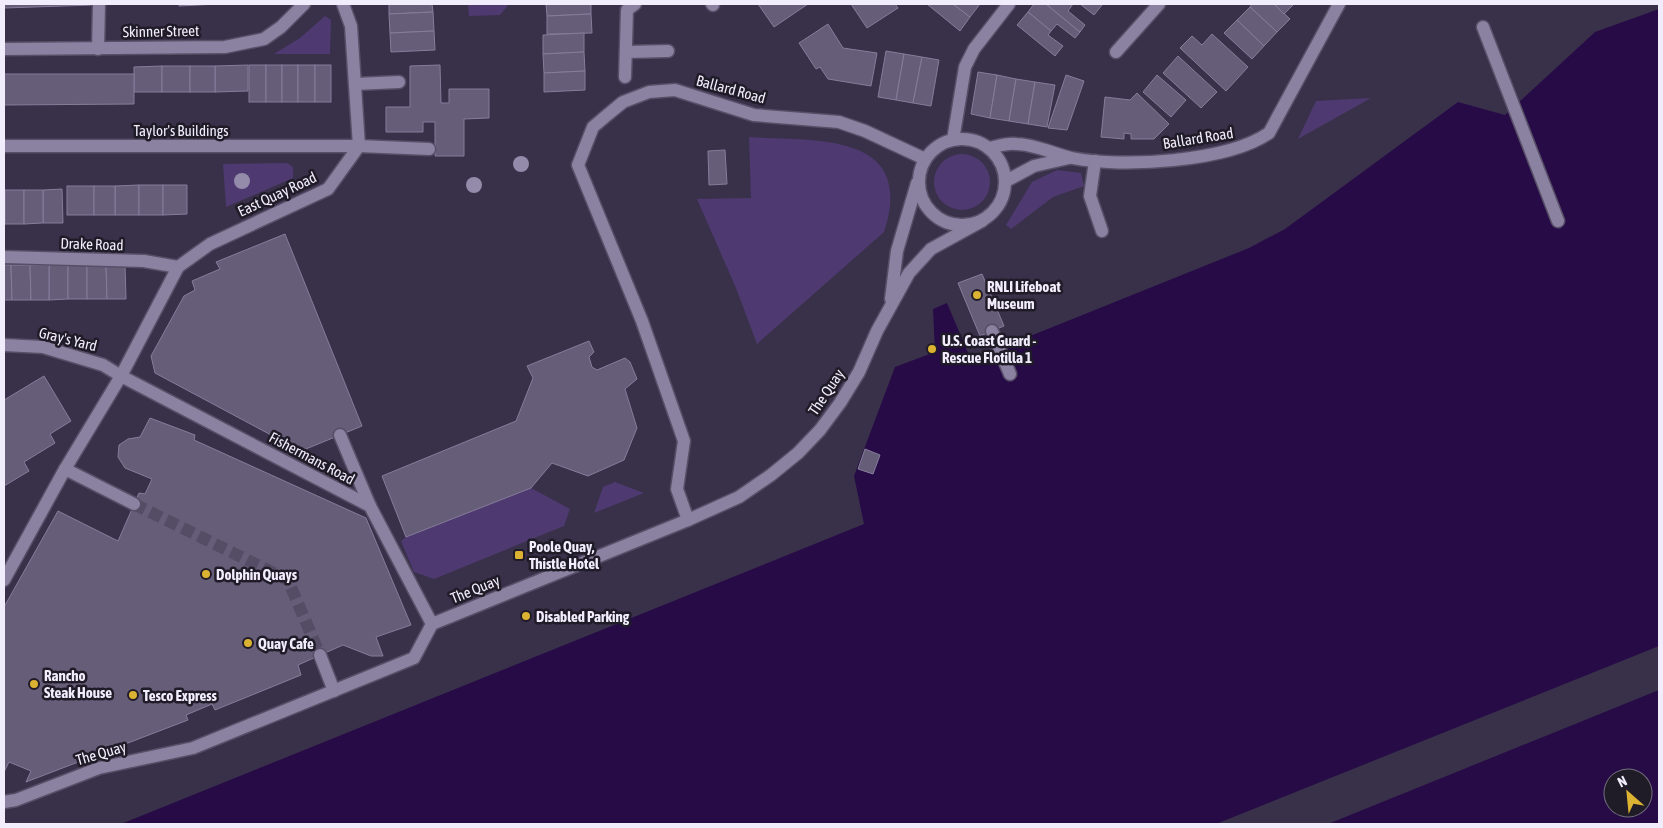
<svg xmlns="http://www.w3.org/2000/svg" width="1663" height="828" font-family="'Asap Condensed',sans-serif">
<rect width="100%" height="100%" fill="#39304a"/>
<g fill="#4e3a70">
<polygon points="468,4 509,4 500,15 469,16"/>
<polygon points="325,16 331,20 330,54 274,54 300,38"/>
<polygon points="1371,98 1298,139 1316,101"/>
<path d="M749 137C815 141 917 131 884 232L757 344 736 288 697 199 751 198Z"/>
<circle cx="962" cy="182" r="28"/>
<polygon points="287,163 293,167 293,178 226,207 223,164"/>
<polygon points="1057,170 1081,173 1084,186 1053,197 1011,229 1006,225 1032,182"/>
<polygon points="615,482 644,493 594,513 603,487"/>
<polygon points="531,488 570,509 564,526 434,579 414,572 401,541 406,537"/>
</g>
<path fill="#270b47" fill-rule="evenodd" d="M1659 9V824H121L864 524 854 476 895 367 935 352 933 309 947 303 971 360 1249 248 1285 229 1458 102 1505 115 1595 32ZM1613 778H1643V808H1613Z"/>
<polygon fill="#39304a" points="1659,646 1659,690 1328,824 1216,824"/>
<g fill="#665d79" stroke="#867d9b">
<polygon points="4,4 93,4 93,5 4,8"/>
<polygon points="179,4 218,4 179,6"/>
<polygon points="389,4 432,4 433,12 389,14"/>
<polygon points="546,4 591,4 591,14 547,16"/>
<polygon points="758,4 808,4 774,27"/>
<polygon points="851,4 895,4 898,8 867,28"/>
<polygon points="927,4 953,4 970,17 960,31"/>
<polygon points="953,4 980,4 970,17"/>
<polygon points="1034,4 1046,4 1080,32 1075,38 1057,24 1051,31 1028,12"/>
<polygon points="1046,4 1073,4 1068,11 1085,25 1080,32"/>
<polygon points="1080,4 1101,4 1102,5 1094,15"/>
<polygon points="1252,4 1274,4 1290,19 1277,32 1250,7"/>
<polygon points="1274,4 1294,4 1284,14"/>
<polygon points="1250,7 1277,32 1264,46 1237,20"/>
<polygon points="433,12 434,31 390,33 389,14"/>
<polygon points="1028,12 1051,31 1048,35 1063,46 1055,56 1017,25"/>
<polygon points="591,14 592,33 547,34 547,16"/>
<polygon points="1237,20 1264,46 1252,59 1224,33"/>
<polygon points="828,24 843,48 877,53 871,86 828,79 820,67 816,69 799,43"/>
<polygon points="434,31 435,50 391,52 390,33"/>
<polygon points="584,33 584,52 543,54 543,35"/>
<polygon points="1212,34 1248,67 1226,91 1180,48 1192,36 1202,45"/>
<polygon points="886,51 904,54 896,100 878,97"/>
<polygon points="584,52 585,71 544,73 543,54"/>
<polygon points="904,54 922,57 913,103 896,100"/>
<polygon points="1178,56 1217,92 1201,108 1163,73"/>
<polygon points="922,57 939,60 931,106 913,103"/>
<polygon points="248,65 248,91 215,92 215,66"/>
<rect x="249" y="65" width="17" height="37"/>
<rect x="266" y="65" width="16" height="37"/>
<rect x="282" y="65" width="16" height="37"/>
<rect x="298" y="65" width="17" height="37"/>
<rect x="315" y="65" width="16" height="37"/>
<polygon points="440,65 441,103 449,103 449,89 489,89 489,118 464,119 464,156 435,156 435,122 423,122 423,132 386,132 386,107 410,107 410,66"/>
<polygon points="162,66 162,92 134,92 134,67"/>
<rect x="162" y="66" width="28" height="26"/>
<rect x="190" y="66" width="25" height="26"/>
<polygon points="585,71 585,90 544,92 544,73"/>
<polygon points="978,72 997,75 990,118 971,114"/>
<polygon points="4,74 134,74 134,104 4,105"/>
<polygon points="997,75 1016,79 1009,121 990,118"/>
<polygon points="1066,75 1084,81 1067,130 1048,128"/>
<polygon points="1157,75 1186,100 1171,117 1143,92"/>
<polygon points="1016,79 1035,82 1028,124 1009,121"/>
<polygon points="1035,82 1055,85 1047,127 1028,124"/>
<polygon points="1137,93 1169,124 1154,139 1131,139 1131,134 1124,133 1124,139 1101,137 1105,97 1130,100"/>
<polygon points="725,150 727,184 709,185 708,151"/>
<polygon points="139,185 139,215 115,215 115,186"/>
<rect x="139" y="185" width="24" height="30"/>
<polygon points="163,185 187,185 187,214 163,215"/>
<rect x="67" y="186" width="27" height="29"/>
<rect x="94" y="186" width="21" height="29"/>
<polygon points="62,189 63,223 43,223 43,190"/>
<rect x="4" y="190" width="1" height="34"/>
<rect x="5" y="190" width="19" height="34"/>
<polygon points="24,190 43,190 43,223 24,224"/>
<polygon points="285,234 362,426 301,451 155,373 151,356 184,296 195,290 192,281 220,269 216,262"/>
<polygon points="68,264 68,299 49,300 49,265"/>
<rect x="68" y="264" width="19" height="35"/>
<polygon points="87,264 106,264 107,299 87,299"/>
<polygon points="106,264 125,264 126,299 107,299"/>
<polygon points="4,265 11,265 12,300 4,300"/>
<polygon points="11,265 30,265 31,300 12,300"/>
<polygon points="30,265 49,265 49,300 31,300"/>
<polygon points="982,274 1004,326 980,336 958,283"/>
<polygon points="589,341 594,352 589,357 592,367 597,370 625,358 630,362 637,379 625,389 637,428 624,460 588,476 552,463 531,488 406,537 382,476 516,421 533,378 527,366"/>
<polygon points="44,376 71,421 50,434 55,443 24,462 29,471 4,486 4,400"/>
<polygon points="150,418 195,435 194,440 366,518 411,625 376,637 383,656 371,656 343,645 298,665 301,675 215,710 212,704 186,715 188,720 26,782 31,771 9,762 4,772 4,607 58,511 118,541 139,493 145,494 152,479 125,468 118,457 119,445 128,439 140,437"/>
<polygon points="865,449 880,455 873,474 858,469"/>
</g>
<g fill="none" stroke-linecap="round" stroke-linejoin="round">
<polyline stroke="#554c65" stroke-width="12" stroke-dasharray="12 6" stroke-linecap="butt" points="134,504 288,580 320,655"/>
<g stroke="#574e67" stroke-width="15">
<g id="minor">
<polyline points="712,4 713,5"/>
<polyline points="1483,27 1558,221"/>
<polyline points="4,49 225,47 264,39 281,27 304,4"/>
<polyline points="98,49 99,4"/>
<polyline points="626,52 668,51"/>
<polyline points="1116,52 1159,4"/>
<polyline points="625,77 627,10 635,4"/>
<polyline points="355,84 399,82"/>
<circle cx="962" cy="182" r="43"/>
<polyline points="953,140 965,67 974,49 1009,4"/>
<polyline points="4,146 359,146 429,149"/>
<path d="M989 148C998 146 1007 143 1016 144 1034 144 1054 154 1072 158 1122 168 1227 162 1269 133L1339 4"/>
<polyline points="1095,161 1090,196 1102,231"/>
<polyline points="1006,181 1034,166 1069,158"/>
<polyline points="4,257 144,261 178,267"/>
<polyline points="891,299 897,251 917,183"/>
<polyline points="992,331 1010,374"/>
<polyline points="4,345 43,347 103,365 121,376 370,506 432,624"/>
<polyline points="340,435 370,506"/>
<polyline points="65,469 134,504"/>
<polyline points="688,520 677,489 684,441 642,321 578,165 593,127 606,116 623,102 649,92 675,90 754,115 839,122 865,131 925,159"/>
<polyline points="4,580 65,469 121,376 178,267 210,244 328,189 359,146 351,26 343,4"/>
<polyline points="320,655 334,691"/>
<polyline points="4,802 16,800 99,768 193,748 414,658 432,624 688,520 739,497 771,475 798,453 820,430 840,403 859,372 877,331 909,273 931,249 982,221"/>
</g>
</g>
<use href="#minor" stroke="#8b81a0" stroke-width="12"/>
</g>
<g fill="#948aaa">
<circle cx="521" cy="164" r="8"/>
<circle cx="242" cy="181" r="8"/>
<circle cx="474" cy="185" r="8"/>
</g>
<g fill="#dcb233" stroke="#1f1b27" stroke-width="2">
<circle cx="977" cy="295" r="5"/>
<circle cx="932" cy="349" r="5"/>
<rect x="514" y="550" width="10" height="10" rx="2.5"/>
<circle cx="206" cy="574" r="5"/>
<circle cx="526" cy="616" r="5"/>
<circle cx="248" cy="643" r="5"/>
<circle cx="34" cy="684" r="5"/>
<circle cx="133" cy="695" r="5"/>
</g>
<g text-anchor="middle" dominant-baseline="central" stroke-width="5" stroke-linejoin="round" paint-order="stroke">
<g font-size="15" fill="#f2edfd" stroke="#1f1b27">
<text transform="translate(161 31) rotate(-1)">Skinner Street</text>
<text transform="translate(731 89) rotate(15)">Ballard Road</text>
<text x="181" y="130">Taylor's Buildings</text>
<text transform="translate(1198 138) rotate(-9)">Ballard Road</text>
<text transform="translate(277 194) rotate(-25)">East Quay Road</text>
<text transform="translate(92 244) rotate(2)">Drake Road</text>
<text transform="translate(68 339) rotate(14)">Gray's Yard</text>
<text transform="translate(826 392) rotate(-56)">The Quay</text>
<text transform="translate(312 458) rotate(28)">Fishermans Road</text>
<text transform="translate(475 589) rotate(-22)">The Quay</text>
<text transform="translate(101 753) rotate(-16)">The Quay</text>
</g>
<g font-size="15" font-weight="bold" fill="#f2edfd" stroke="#1f1b27" text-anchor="start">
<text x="987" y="286">RNLI Lifeboat<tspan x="987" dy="17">Museum</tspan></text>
<text x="942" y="340">U.S. Coast Guard -<tspan x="942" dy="17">Rescue Flotilla 1</tspan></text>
<text x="529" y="546">Poole Quay,<tspan x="529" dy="17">Thistle Hotel</tspan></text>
<text x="216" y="574">Dolphin Quays</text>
<text x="536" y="616">Disabled Parking</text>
<text x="258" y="643">Quay Cafe</text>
<text x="44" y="675">Rancho<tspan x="44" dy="17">Steak House</tspan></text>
<text x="143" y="695">Tesco Express</text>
</g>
</g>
<rect width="1663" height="828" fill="none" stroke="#f2edfd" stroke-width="10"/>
<g transform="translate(1628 793) rotate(333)"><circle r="24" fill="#1f1b27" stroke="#736f7d"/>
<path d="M0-4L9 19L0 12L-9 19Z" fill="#dcb233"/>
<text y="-8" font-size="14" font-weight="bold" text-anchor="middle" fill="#f2edfd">N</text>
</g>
</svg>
